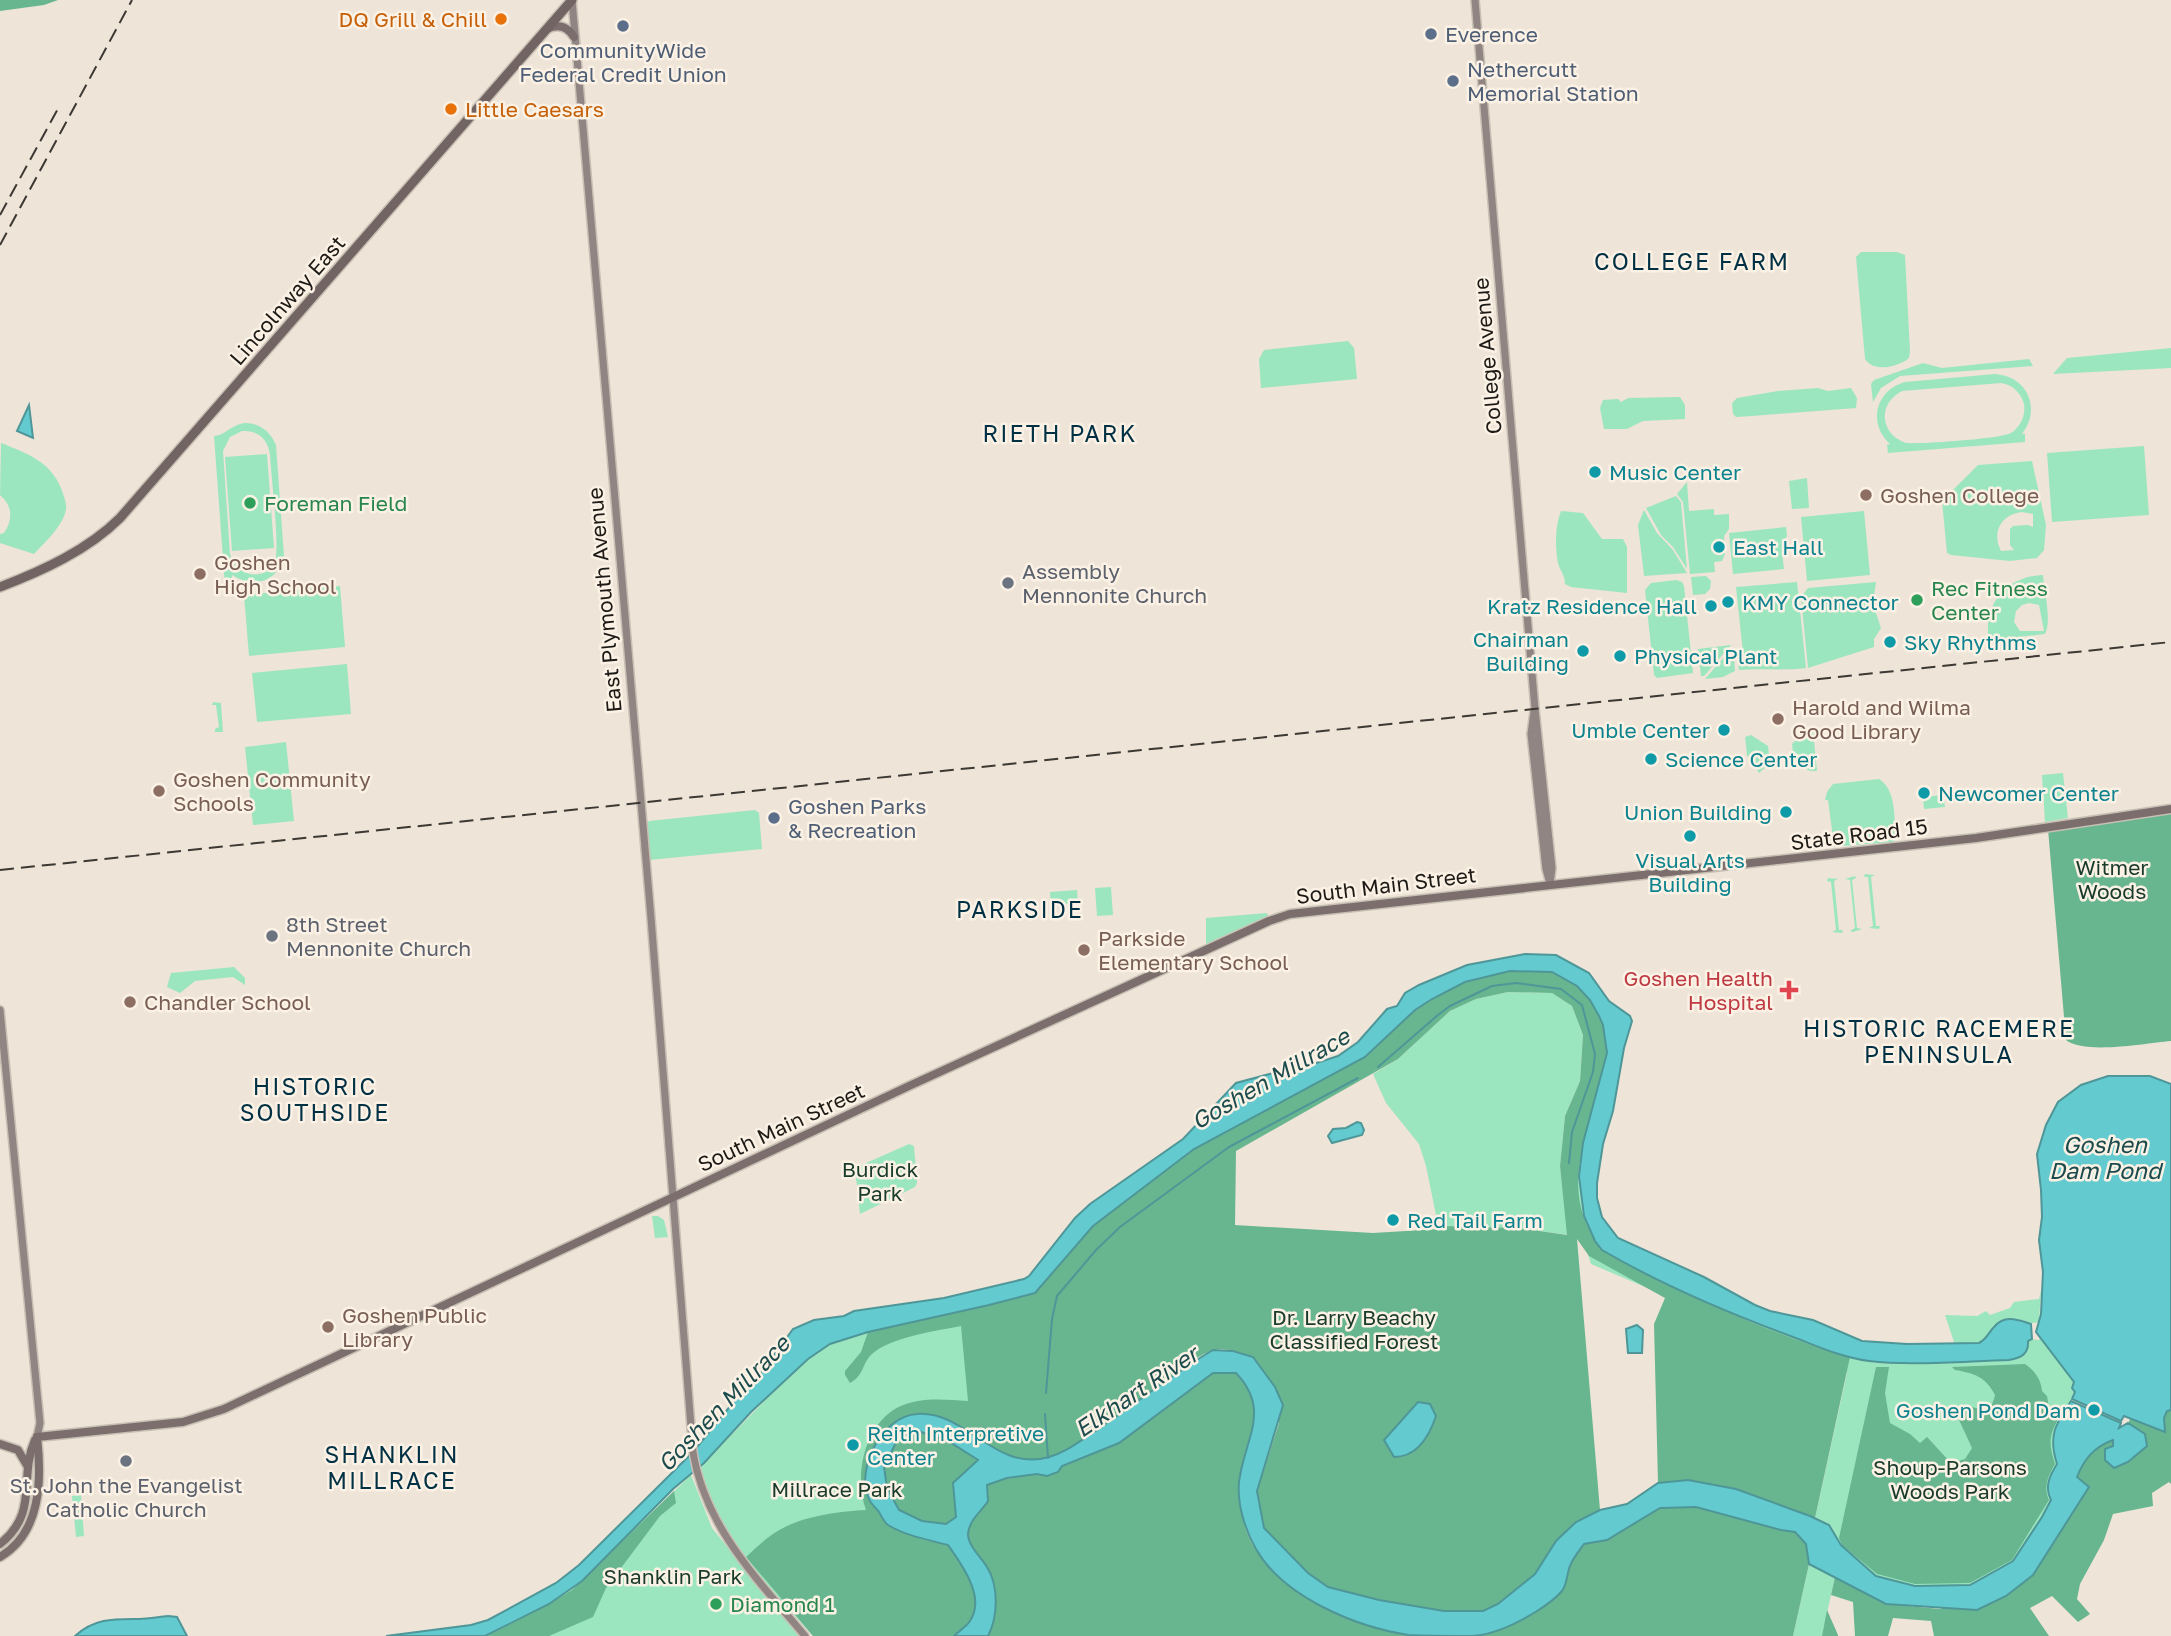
<svg xmlns="http://www.w3.org/2000/svg" width="2171" height="1636" font-family="'Golos Text',sans-serif">
<rect width="100%" height="100%" fill="#eee4d7"/>
<g fill="#9ce6bf" fill-rule="evenodd">
<path d="M1861 252H1897L1905 255 1910 351 1909 358C1898 367 1874 373 1865 359L1856 257Z"/>
<polygon points="1348,341 1354,348 1357,379 1261,388 1259,359 1264,350"/>
<polygon points="2171,348 2171,368 2053,374 2067,358"/>
<polygon points="2029,359 2033,366 1900,376 1881,388 1873,402 1871,384 1874,380 1923,363 1942,368"/>
<path d="M1995 374C2027 376 2042 408 2022 434H2025V442L1888 453 1887 445 1890 444C1867 423 1876 390 1905 382ZM2001 383C2013 385 2021 393 2024 404 2026 416 2020 427 2011 433 1999 439 1922 444 1906 443 1880 434 1877 404 1902 391Z"/>
<polygon points="1818,388 1828,391 1851,388 1857,398 1856,408 1752,416 1736,417 1733,414 1732,403 1737,398 1778,391"/>
<polygon points="1680,397 1685,405 1685,419 1643,421 1627,429 1604,429 1600,408 1603,400 1618,399 1621,402 1628,398"/>
<path d="M244 423C260 423 270 431 276 445L284 556C278 582 253 589 232 575V585L225 586 214 436C224 436 231 425 244 423ZM242 431C258 430 268 439 270 455 271 474 280 548 275 561 264 584 235 575 230 554L223 451 230 437Z"/>
<path d="M1 443C26 453 50 461 61 488 63 494 67 503 66 509 64 525 45 542 34 554L0 543V534L4 533C13 520 13 506 0 495Z"/>
<polygon points="2144,446 2149,515 2052,522 2047,453"/>
<polygon points="267,454 274,548 232,551 225,457"/>
<path d="M2032 461 2046 525 2044 550 2037 558 2010 561 1951 555 1947 553 1942 501 1978 465ZM2022 512 2033 514V527L2028 525 2013 526 2010 529V545L2014 550 2001 551C1991 532 2002 514 2022 512Z"/>
<polygon points="1807,478 1809,508 1792,509 1789,481"/>
<polygon points="1687,482 1689,511 1714,509 1714,515 1729,514 1729,529 1724,536 1725,554 1722,561 1714,562 1715,572 1690,574 1683,502 1677,494"/>
<polygon points="1676,496 1681,502 1687,569 1673,547 1661,535 1646,508"/>
<polygon points="1644,510 1657,533 1673,550 1687,573 1644,576 1638,525"/>
<path d="M1561 511 1583 513 1602 539H1623L1627 547V593L1571 587 1565 584C1565 575 1560 571 1558 563 1555 548 1555 525 1561 511Z"/>
<polygon points="1864,511 1870,575 1807,581 1801,517"/>
<polygon points="1786,527 1787,535 1782,552 1784,569 1733,574 1729,533"/>
<path d="M2043 575C2044 590 2052 622 2045 634L1989 640C1982 605 2007 576 2043 575ZM2029 603 2039 605 2044 631H2020L2014 622 2016 611 2022 605Z"/>
<polygon points="1706,576 1711,581 1710,589 1705,594 1693,595 1691,577"/>
<polygon points="1676,580 1682,582 1684,586 1693,673 1657,678 1654,675 1645,590 1651,583"/>
<path d="M1797 582 1806 668C1783 671 1761 668 1739 670L1737 654 1743 653 1736 587Z"/>
<polygon points="1876,582 1873,604 1881,628 1874,639 1874,647 1808,668 1801,597 1808,588"/>
<polygon points="340,586 345,647 249,656 244,595"/>
<polygon points="1731,645 1704,676 1701,676 1698,649"/>
<polygon points="1730,656 1734,658 1735,671 1723,677 1705,679 1724,657"/>
<polygon points="347,664 351,714 257,722 252,673"/>
<polygon points="213,702 221,703 223,732 215,732 215,729 219,727 216,705 212,705"/>
<polygon points="1813,731 1817,771 1810,771 1794,761 1792,744 1804,732"/>
<polygon points="1751,735 1768,746 1770,763 1759,773 1747,755 1745,737"/>
<polygon points="286,742 294,821 253,825 245,747"/>
<polygon points="2063,773 2068,818 2045,822 2042,775"/>
<path d="M1879 779C1897 790 1894 820 1896 839L1893 842 1830 847 1828 839 1833 838 1828 800H1825L1827 792 1833 784Z"/>
<polygon points="1943,795 1945,807 1924,809 1923,797"/>
<polygon points="755,810 759,813 762,849 649,860 646,825 649,821"/>
<polygon points="1865,874 1875,875 1871,877 1876,926 1880,926 1879,929 1869,928 1873,926 1868,877 1864,877"/>
<polygon points="1855,876 1856,878 1852,880 1857,928 1862,929 1853,932 1850,931 1855,928 1850,880 1845,879"/>
<polygon points="1828,878 1838,879 1834,881 1839,930 1843,930 1842,933 1832,932 1836,930 1831,882 1827,881"/>
<polygon points="1111,887 1113,915 1097,916 1095,888"/>
<polygon points="1077,890 1078,903 1051,905 1050,892"/>
<polygon points="1267,913 1268,916 1206,944 1206,918"/>
<path d="M1551 963 1591 987 1616 1045 1591 1195 1599 1231 1634 1253 1863 1354 1862 1360 1901 1362 2009 1360 2023 1356 2030 1339 2039 1340 2040 1338 2044 1341 2074 1382 2072 1388 2075 1392C2061 1422 2045 1429 2057 1464 2050 1475 2044 1487 2051 1500L2042 1517 2013 1561 1970 1585 1915 1586 1876 1576 1841 1545 1829 1525 1815 1518 1847 1373 1591 1264 1580 1229 1573 1167 1594 1038 1567 993 1541 984 1505 985 1450 1001 1371 1069 1196 1162 1104 1231 1047 1301 984 1323 996 1450 978 1461 953 1483 956 1517 946 1525 948 1545 962 1565 975 1595 971 1620 954 1636H813C768 1585 715 1535 701 1466L783 1382 808 1359 830 1344 868 1332 981 1307 979 1290 1032 1284 1080 1227 1105 1205 1184 1148 1241 1092 1269 1080 1285 1076 1288 1080 1299 1082 1400 1013 1474 971Z"/>
<polygon points="234,967 245,978 245,985 233,977 195,981 180,993 167,987 171,973"/>
<polygon points="1508,992 1552,993 1572,1006 1583,1035 1580,1081 1565,1116 1560,1166 1568,1235 1518,1228 1445,1226 1436,1215 1426,1166 1419,1144 1386,1103 1373,1074 1398,1059 1450,1011 1476,999"/>
<polygon points="909,1144 914,1146 917,1183 915,1187 860,1214 855,1168"/>
<polygon points="652,1216 658,1216 664,1220 668,1237 655,1238"/>
<path d="M2041 1290 2039 1322 2027 1324 2023 1320 1991 1331C1983 1347 1970 1343 1955 1345L1945 1315 1977 1316 1986 1311 1990 1315 2010 1308 2014 1302 2039 1299Z"/>
<polygon points="691,1475 712,1528 799,1636 485,1636 549,1604 572,1589"/>
<polygon points="81,1495 84,1536 76,1537 72,1496"/>
<polygon points="1809,1564 1835,1577 1822,1636 1793,1636"/>
</g>
<g fill="#68b68f" fill-rule="evenodd">
<polygon points="0,0 58,0 44,5 0,11"/>
<path d="M2171 810V1041C2146 1043 2085 1055 2066 1040L2048 829Z"/>
<path d="M1534 970C1546 971 1558 973 1569 979 1592 993 1608 1025 1607 1051 1603 1110 1559 1167 1588 1227 1593 1237 1608 1251 1617 1258 1630 1268 1649 1274 1664 1282 1723 1311 1786 1339 1850 1357L1815 1518 1736 1489 1688 1480 1658 1483 1654 1324 1665 1298 1589 1256 1577 1239 1600 1510 1576 1522 1556 1541 1535 1574 1498 1604 1483 1611H1444L1379 1600 1329 1587 1308 1573 1264 1528 1257 1491 1279 1423 1253 1357C1241 1353 1224 1346 1211 1351 1192 1358 1174 1375 1158 1387 1133 1407 1078 1448 1049 1457 1040 1460 1026 1459 1017 1458 994 1456 962 1429 942 1417L883 1434 870 1455 866 1471 921 1539 948 1545C962 1565 986 1597 970 1621 967 1626 959 1631 954 1636H813L746 1557C758 1546 770 1534 785 1527 806 1516 842 1511 866 1510 852 1472 867 1411 913 1402 931 1398 949 1400 968 1401L961 1326C936 1331 891 1337 872 1354 862 1363 864 1376 850 1383L845 1375V1371L861 1352 868 1332 989 1305 1035 1293 1093 1226 1194 1149 1365 1057 1415 1010 1457 985 1510 971ZM1508 992 1552 993 1572 1006 1583 1035 1580 1081 1565 1116 1560 1166 1567 1235 1518 1228 1445 1226 1439 1229 1373 1233 1235 1225 1236 1151 1398 1059 1450 1011 1476 999Z"/>
<path d="M2025 1364C2035 1371 2041 1379 2042 1391L2047 1396 2050 1413 2059 1418C2048 1437 2049 1444 2055 1464 2048 1476 2043 1487 2049 1500L2012 1560 1970 1583 1915 1584 1877 1574 1842 1545 1839 1538 1876 1367H1889L1885 1393 1890 1423 1910 1434 1920 1443 1927 1437 1951 1463 1965 1459 1972 1448 1954 1409C1959 1409 1966 1407 1970 1407 1987 1409 1990 1415 1995 1395 1986 1377 1974 1373 1955 1370L1952 1367Z"/>
<path d="M1213 1373H1235C1251 1389 1259 1408 1253 1431 1250 1441 1244 1451 1243 1461 1241 1474 1240 1507 1243 1519 1257 1587 1354 1627 1414 1636H988C998 1616 998 1586 987 1567 981 1557 967 1546 968 1534 969 1520 981 1512 988 1501L987 1485C1005 1479 1029 1472 1047 1476L1062 1466 1119 1443Z"/>
<path d="M2167 1410H2171V1484L2169 1482 2152 1493 2153 1506 2113 1514 2104 1540 2080 1584 2077 1599 2090 1614 2078 1622 2052 1596 2030 1608 2049 1636H1934L1931 1621 1893 1618 1888 1636H1855L1853 1602 1831 1595 1835 1577 1886 1604 1940 1609 2055 1542 2071 1511 2089 1487 2076 1478C2084 1458 2093 1449 2112 1440L2113 1446 2128 1462 2147 1446 2145 1434 2128 1424 2130 1419 2145 1423 2165 1431 2164 1417Z"/>
<polygon points="918,1431 948,1441 978,1461 953,1483 956,1517 946,1524 922,1521 899,1510 887,1488 884,1467 899,1436"/>
<polygon points="674,1491 676,1503 660,1516 606,1588 593,1617 549,1636 487,1636 549,1604 572,1590"/>
<polygon points="1696,1507 1781,1530 1795,1532 1806,1544 1809,1564 1793,1636 1475,1636 1504,1629 1563,1590 1571,1563 1584,1544 1607,1540 1660,1508"/>
<polygon points="1827,1610 1838,1635 1838,1636 1822,1636"/>
</g>
<g fill="#63cbcf" stroke="#4e9698" stroke-width="2" fill-rule="evenodd">
<polygon points="29,405 33,438 17,431"/>
<path d="M1525 954 1556 955 1589 973 1609 1001 1630 1016 1632 1021 1624 1048 1613 1111 1603 1144 1597 1183V1198L1602 1217 1618 1238 1704 1277 1755 1305 1770 1311 1813 1320 1862 1341 1907 1344 1979 1343C1987 1339 1988 1333 1994 1327 2005 1314 2018 1320 2031 1324L2032 1339 2028 1341C2029 1354 2021 1358 2009 1360 1966 1361 1912 1366 1869 1361 1843 1358 1817 1346 1793 1337 1728 1313 1662 1285 1602 1250L1595 1241 1584 1216 1579 1176 1583 1143 1607 1053 1603 1025 1599 1016 1590 1000 1577 986 1552 972 1510 971 1465 982 1432 999 1415 1010 1365 1057 1194 1149 1093 1226 1035 1293 989 1305 868 1332 830 1344 808 1359 751 1412 704 1463 673 1489 582 1581 549 1604 485 1636H386L471 1625 488 1620 556 1583 579 1565 693 1452 740 1394 760 1374 793 1329 814 1320 844 1316 854 1311 944 1298 1024 1279 1029 1276 1075 1218 1090 1204 1183 1139 1236 1083 1277 1072 1298 1069 1338 1056 1358 1042 1387 1009 1397 1006 1405 993 1419 985 1467 965Z"/>
<polygon points="2108,1076 2150,1076 2171,1084 2171,1410 2167,1411 2164,1418 2165,1432 2124,1416 2121,1421 2072,1399 2075,1392 2072,1388 2074,1382 2036,1332 2041,1314 2043,1272 2039,1240 2042,1217 2041,1190 2037,1154 2046,1125 2058,1102 2081,1085"/>
<polygon points="1357,1122 1361,1123 1364,1130 1362,1135 1332,1143 1328,1136 1333,1129 1346,1128"/>
<polygon points="1637,1325 1643,1330 1642,1353 1628,1353 1626,1329"/>
<path d="M1213 1350 1233 1351 1253 1357 1275 1387 1283 1405 1257 1491 1264 1528 1308 1573 1328 1587 1379 1600 1444 1611H1483L1498 1604 1535 1574 1556 1541 1576 1522 1600 1510 1627 1504 1658 1483 1688 1480 1736 1489 1810 1516 1829 1525 1841 1545 1876 1576 1915 1586 1970 1585 2013 1561 2042 1517 2051 1500C2044 1487 2050 1475 2057 1464 2048 1436 2055 1425 2071 1401L2121 1423 2119 1428 2128 1423 2145 1434 2147 1446 2128 1462 2114 1468 2105 1460V1449L2113 1446V1440C2094 1447 2084 1459 2077 1477L2089 1487 2033 1575 2006 1596 1977 1610 1886 1604 1809 1564 1806 1544 1795 1532 1781 1530 1696 1507 1660 1508 1607 1540 1584 1544C1579 1551 1573 1558 1570 1566 1567 1573 1567 1585 1562 1591 1556 1598 1545 1606 1537 1611 1518 1623 1496 1634 1473 1636 1453 1636 1429 1636 1409 1635 1356 1627 1283 1597 1256 1549 1245 1530 1237 1504 1239 1482 1244 1439 1272 1411 1236 1373H1213L1119 1443 1062 1466 1058 1472 1047 1476 1037 1474 1007 1478 987 1485 988 1501C981 1512 969 1520 968 1534 968 1546 981 1557 987 1567 999 1586 998 1617 988 1636H954C959 1631 967 1626 970 1621 986 1597 962 1565 948 1545 929 1540 906 1536 888 1525 884 1522 882 1517 879 1512 876 1508 871 1504 869 1499 855 1469 882 1416 917 1414 966 1410 995 1473 1049 1457 1064 1453 1077 1443 1091 1434 1132 1407 1170 1375 1213 1350ZM918 1431 948 1441 978 1460 953 1483 956 1517 946 1524 922 1521 899 1510 887 1488 884 1467 899 1436Z"/>
<path d="M1418 1402 1430 1404 1436 1416C1429 1437 1417 1457 1394 1457L1384 1440Z"/>
<path d="M168 1616 177 1617 187 1636H75C95 1618 114 1619 139 1619 148 1619 158 1617 168 1616Z"/>
</g>
<g fill="none" stroke-linecap="round" stroke-linejoin="round">
<g stroke="#4e9698" stroke-width="2">
<polyline points="1378,1067 1438,1015 1450,1006 1492,986 1516,983 1561,989 1582,1005 1595,1054 1593,1072 1572,1132 1569,1163"/>
<polyline points="1046,1393 1052,1319 1057,1296 1096,1250 1120,1227 1229,1147 1358,1078"/>
<polyline points="1045,1414 1048,1458"/>
</g>
<g stroke="#c8c0b4" stroke-width="10">
<g id="secondary">
<path d="M572 0 651 918 693 1452C705 1527 758 1580 805 1636"/>
<polyline points="1475,0 1535,709 1552,868 1550,884"/>
<polyline points="1534,712 1531,734 1546,869 1549,880"/>
<polyline points="0,1010 40,1423 37,1437"/>
</g>
</g>
<g stroke="#c8c0b4" stroke-width="11">
<g id="primary">
<path d="M547 29C559 23 568 27 574 37"/>
<polyline points="37,1437 183,1422 224,1409 909,1086 1269,921 1290,914 1976,838 2171,809"/>
<polyline points="0,1444 18,1450 28,1467"/>
<path d="M0 1544C40 1512 18 1478 35 1440"/>
<path d="M0 1557C41 1533 42 1480 37 1437"/>
</g>
</g>
<g stroke="#c8c0b4" stroke-width="12">
<path id="trunk" d="M0 587C42 571 88 550 120 518L572 0"/>
</g>
<use href="#secondary" stroke="#908583" stroke-width="7"/>
<use href="#primary" stroke="#7b6e6c" stroke-width="8"/>
<use href="#trunk" stroke="#726462" stroke-width="9"/>
<g stroke="#3c3833" stroke-width="2" stroke-dasharray="14 7" stroke-linecap="butt">
<polyline points="0,215 60,105"/>
<polyline points="0,245 132,0"/>
<polyline points="0,870 2171,642"/>
</g>
</g>
<g fill="#e8710a" stroke="#fbf1e5" stroke-width="2.5">
<circle cx="501" cy="19" r="7"/>
<circle cx="451" cy="109" r="7"/>
</g>
<g fill="#5c6f8a" stroke="#fbf1e5" stroke-width="2.5">
<circle cx="623" cy="26" r="7"/>
<circle cx="1431" cy="34" r="7"/>
<circle cx="1453" cy="81" r="7"/>
<circle cx="774" cy="818" r="7"/>
</g>
<g fill="#0f9aa8" stroke="#fbf1e5" stroke-width="2.5">
<circle cx="1595" cy="472" r="7"/>
<circle cx="1719" cy="547" r="7"/>
<circle cx="1728" cy="602" r="7"/>
<circle cx="1711" cy="606" r="7"/>
<circle cx="1890" cy="642" r="7"/>
<circle cx="1583" cy="651" r="7"/>
<circle cx="1620" cy="656" r="7"/>
<circle cx="1724" cy="730" r="7"/>
<circle cx="1651" cy="759" r="7"/>
<circle cx="1924" cy="793" r="7"/>
<circle cx="1786" cy="812" r="7"/>
<circle cx="1690" cy="836" r="7"/>
<circle cx="1393" cy="1220" r="7"/>
<circle cx="2094" cy="1410" r="7"/>
<circle cx="853" cy="1445" r="7"/>
</g>
<g fill="#8d6e63" stroke="#fbf1e5" stroke-width="2.5">
<circle cx="1866" cy="495" r="7"/>
<circle cx="200" cy="574" r="7"/>
<circle cx="1778" cy="719" r="7"/>
<circle cx="159" cy="791" r="7"/>
<circle cx="1084" cy="950" r="7"/>
<circle cx="130" cy="1002" r="7"/>
<circle cx="328" cy="1327" r="7"/>
</g>
<g fill="#2e9e5b" stroke="#fbf1e5" stroke-width="2.5">
<circle cx="250" cy="503" r="7"/>
<circle cx="1917" cy="600" r="7"/>
<circle cx="716" cy="1604" r="7"/>
</g>
<g fill="#6b7280" stroke="#fbf1e5" stroke-width="2.5">
<circle cx="1008" cy="583" r="7"/>
<circle cx="272" cy="936" r="7"/>
<circle cx="126" cy="1461" r="7"/>
</g>
<path fill="#e0444e" stroke="#fbf1e5" stroke-width="2.5" d="M1785.5 979.5h7v7h7v7h-7v7h-7v-7h-7v-7h7z"/>
<g text-anchor="middle" dominant-baseline="central" stroke-width="5" stroke-linejoin="round" paint-order="stroke">
<g font-size="21" fill="#c56008" stroke="#fbf1e5" text-anchor="end">
<text x="487" y="19">DQ Grill &amp; Chill</text>
<text x="465" y="109" text-anchor="start">Little Caesars</text>
</g>
<g font-size="21" fill="#4e5e75" stroke="#fbf1e5" text-anchor="start">
<text x="1445" y="34">Everence</text>
<text x="623" y="50" text-anchor="middle">CommunityWide<tspan x="623" dy="24">Federal Credit Union</tspan></text>
<text x="1467" y="69">Nethercutt<tspan x="1467" dy="24">Memorial Station</tspan></text>
<text x="788" y="806">Goshen Parks<tspan x="788" dy="24">&amp; Recreation</tspan></text>
</g>
<g font-size="21" fill="#1d1a16" stroke="#fbf1e5">
<text transform="translate(287 300) rotate(-49)">Lincolnway East</text>
<text transform="translate(1487 356) rotate(-95)">College Avenue</text>
<text transform="translate(604 600) rotate(-95)">East Plymouth Avenue</text>
<text transform="translate(1859 834) rotate(-7)">State Road 15</text>
<text transform="translate(1386 885) rotate(-7)">South Main Street</text>
<text transform="translate(781 1127) rotate(-25)">South Main Street</text>
</g>
<g font-size="21" fill="#0d838f" stroke="#fbf1e5" text-anchor="start">
<text x="1609" y="472">Music Center</text>
<text x="1733" y="547">East Hall</text>
<text x="1742" y="602">KMY Connector</text>
<text x="1697" y="606" text-anchor="end">Kratz Residence Hall</text>
<text x="1569" y="639" text-anchor="end">Chairman<tspan x="1569" dy="24">Building</tspan></text>
<text x="1904" y="642">Sky Rhythms</text>
<text x="1634" y="656">Physical Plant</text>
<text x="1710" y="730" text-anchor="end">Umble Center</text>
<text x="1665" y="759">Science Center</text>
<text x="1938" y="793">Newcomer Center</text>
<text x="1772" y="812" text-anchor="end">Union Building</text>
<text x="1690" y="860" text-anchor="middle">Visual Arts<tspan x="1690" dy="24">Building</tspan></text>
<text x="1407" y="1220">Red Tail Farm</text>
<text x="2080" y="1410" text-anchor="end">Goshen Pond Dam</text>
<text x="867" y="1433">Reith Interpretive<tspan x="867" dy="24">Center</tspan></text>
</g>
<g font-size="21" fill="#785e54" stroke="#fbf1e5" text-anchor="start">
<text x="1880" y="495">Goshen College</text>
<text x="214" y="562">Goshen<tspan x="214" dy="24">High School</tspan></text>
<text x="1792" y="707">Harold and Wilma<tspan x="1792" dy="24">Good Library</tspan></text>
<text x="173" y="779">Goshen Community<tspan x="173" dy="24">Schools</tspan></text>
<text x="1098" y="938">Parkside<tspan x="1098" dy="24">Elementary School</tspan></text>
<text x="144" y="1002">Chandler School</text>
<text x="342" y="1315">Goshen Public<tspan x="342" dy="24">Library</tspan></text>
</g>
<g font-size="21" fill="#27864d" stroke="#fbf1e5" text-anchor="start">
<text x="264" y="503">Foreman Field</text>
<text x="1931" y="588">Rec Fitness<tspan x="1931" dy="24">Center</tspan></text>
<text x="730" y="1604">Diamond 1</text>
</g>
<g font-size="21" fill="#5b616d" stroke="#fbf1e5" text-anchor="start">
<text x="1022" y="571">Assembly<tspan x="1022" dy="24">Mennonite Church</tspan></text>
<text x="286" y="924">8th Street<tspan x="286" dy="24">Mennonite Church</tspan></text>
<text x="126" y="1485" text-anchor="middle">St. John the Evangelist<tspan x="126" dy="24">Catholic Church</tspan></text>
</g>
<g font-size="21" fill="#193b2b" stroke="#fbf1e5">
<text x="2112" y="867">Witmer<tspan x="2112" dy="24">Woods</tspan></text>
<text x="880" y="1169">Burdick<tspan x="880" dy="24">Park</tspan></text>
<text x="1354" y="1317">Dr. Larry Beachy<tspan x="1354" dy="24">Classified Forest</tspan></text>
<text x="1950" y="1467">Shoup-Parsons<tspan x="1950" dy="24">Woods Park</tspan></text>
<text x="837" y="1489">Millrace Park</text>
<text x="673" y="1576">Shanklin Park</text>
</g>
<g font-size="21" fill="#be3a42" stroke="#fbf1e5" text-anchor="end">
<text x="1773" y="978">Goshen Health<tspan x="1773" dy="24">Hospital</tspan></text>
</g>
<g font-size="23" letter-spacing="2" fill="#003044" stroke="#fbf1e5">
<text x="1692" y="261">COLLEGE FARM</text>
<text x="1060" y="433">RIETH PARK</text>
<text x="1020" y="909">PARKSIDE</text>
<text x="1939" y="1028">HISTORIC RACEMERE<tspan x="1939" dy="26">PENINSULA</tspan></text>
<text x="315" y="1086">HISTORIC<tspan x="315" dy="26">SOUTHSIDE</tspan></text>
<text x="392" y="1454">SHANKLIN<tspan x="392" dy="26">MILLRACE</tspan></text>
</g>
<g font-size="23" font-style="italic" fill="#1c4b4d" stroke="#fbf1e5">
<text transform="translate(1270 1078) rotate(-30)">Goshen Millrace</text>
<text x="2105" y="1144">Goshen<tspan x="2105" dy="26">Dam Pond</tspan></text>
<text transform="translate(1136 1391) rotate(-34)">Elkhart River</text>
<text transform="translate(723 1403) rotate(-46)">Goshen Millrace</text>
</g>
</g>
</svg>
